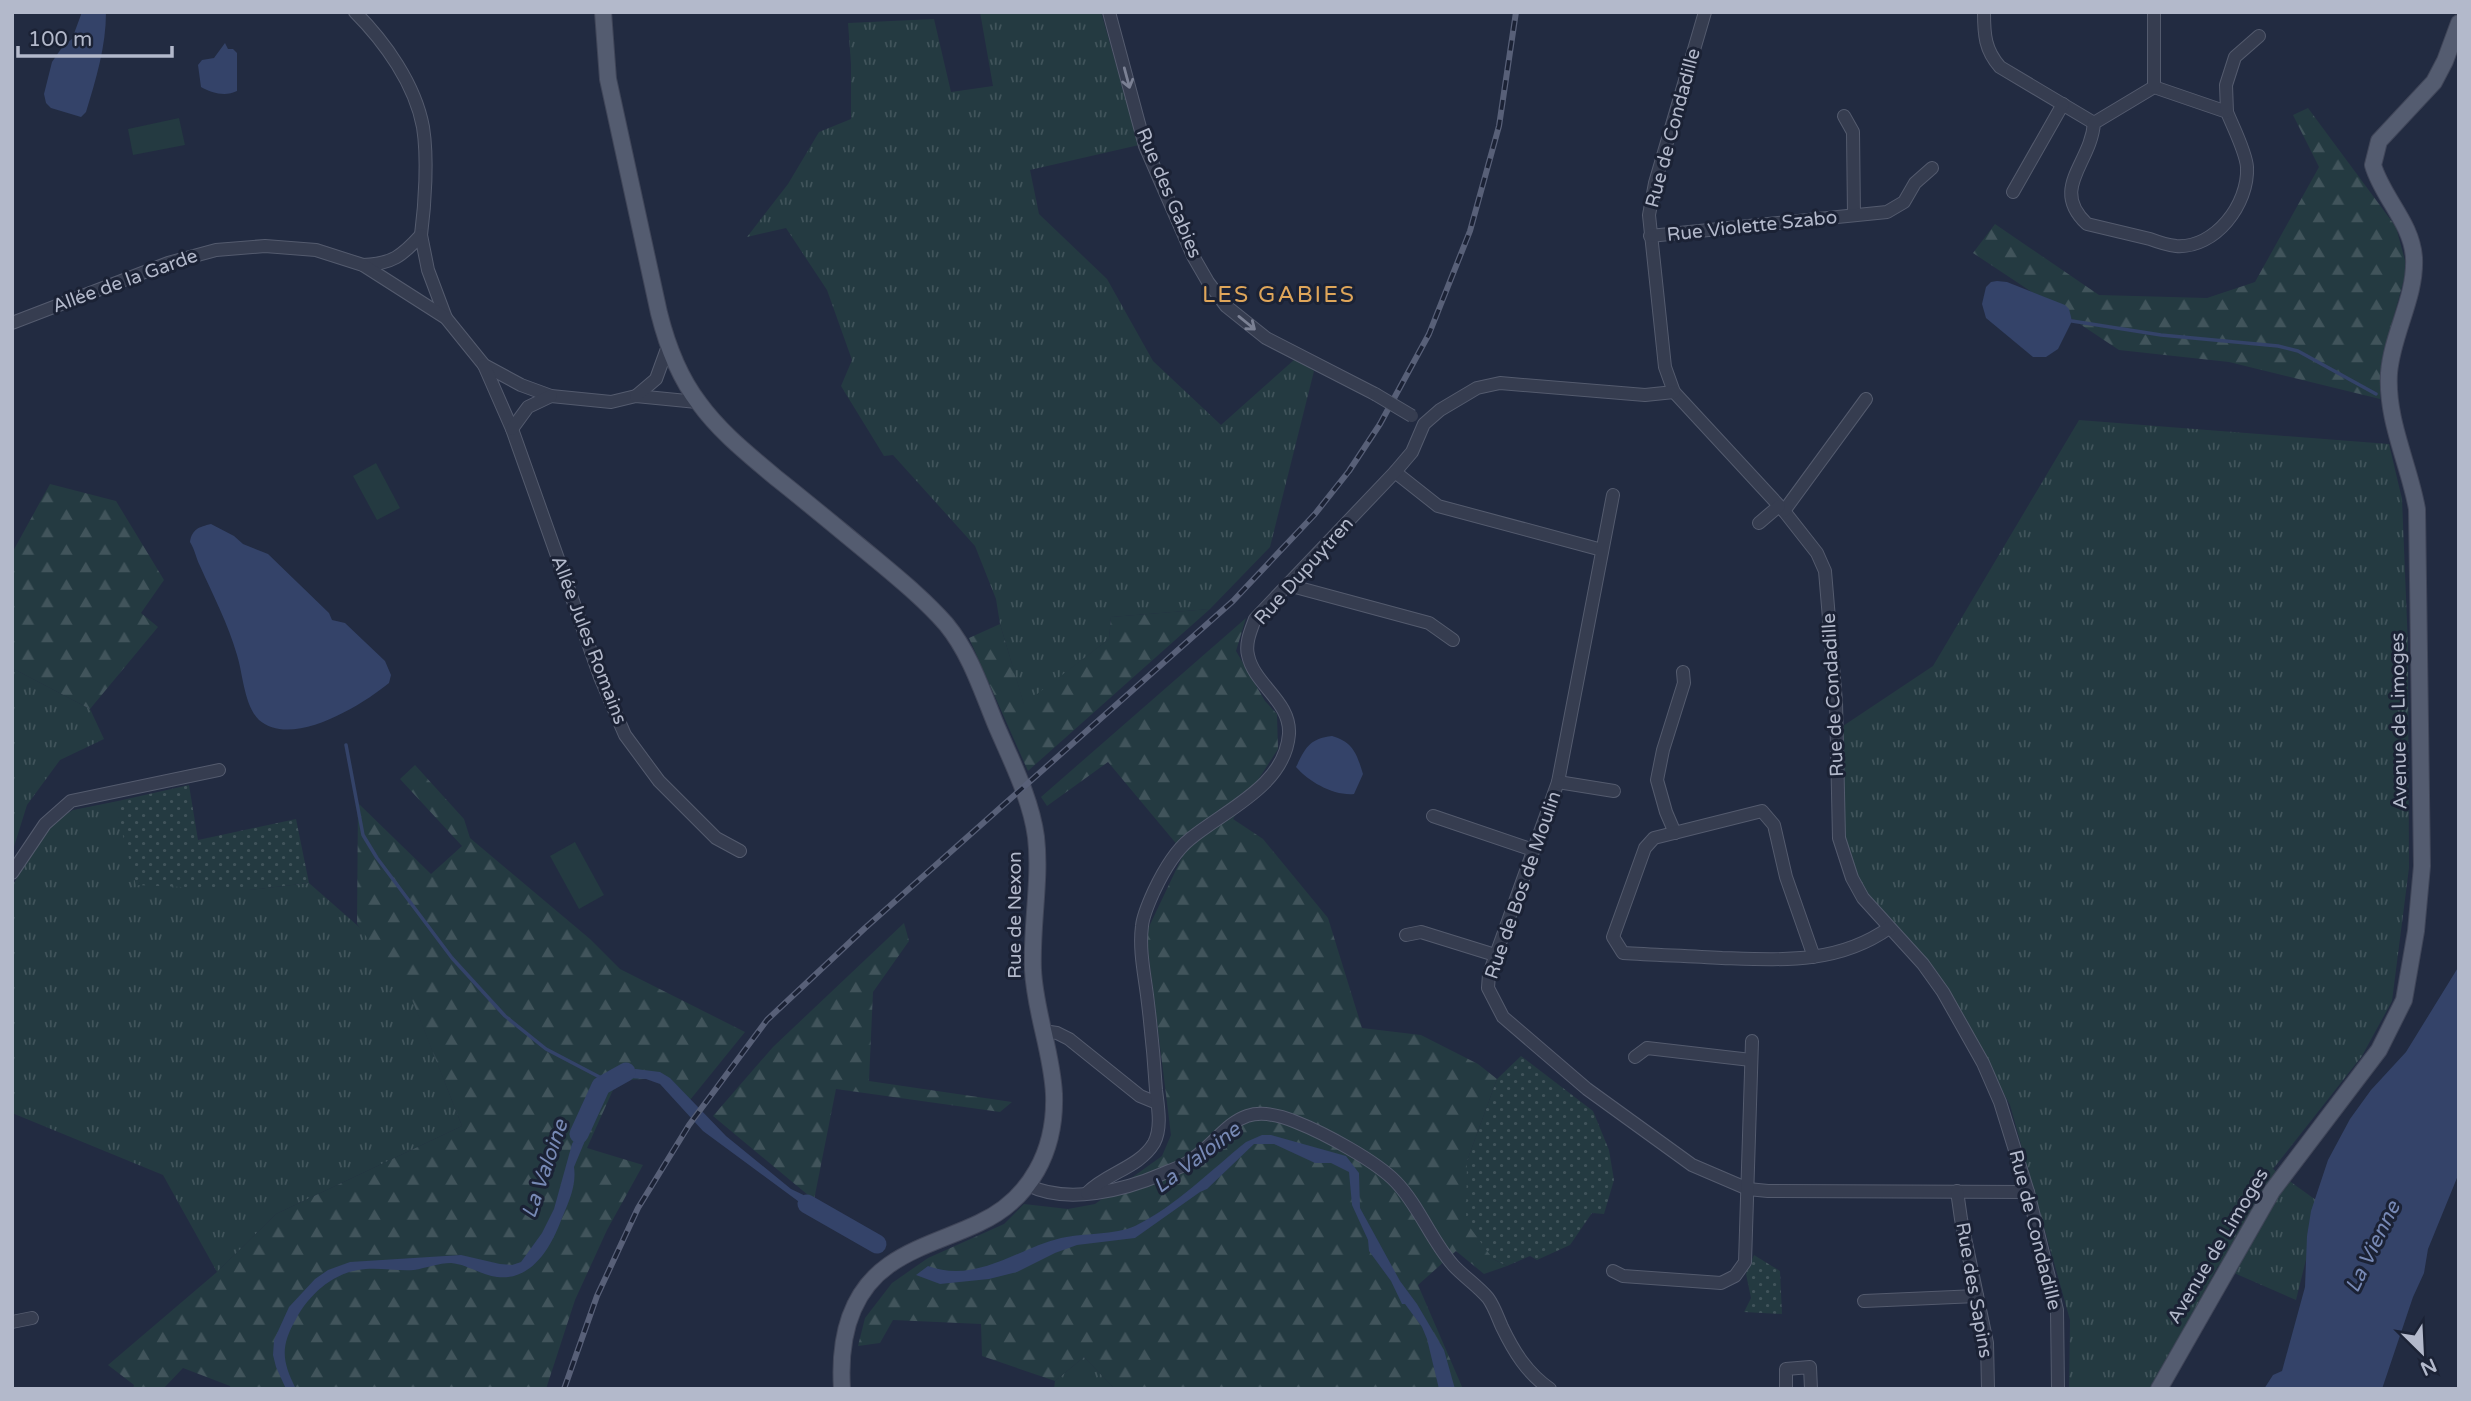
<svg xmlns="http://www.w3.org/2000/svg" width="2471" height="1401" font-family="'Varela Round',sans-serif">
<defs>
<pattern id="grass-tufts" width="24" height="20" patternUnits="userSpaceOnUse" patternTransform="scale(1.75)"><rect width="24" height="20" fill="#243a41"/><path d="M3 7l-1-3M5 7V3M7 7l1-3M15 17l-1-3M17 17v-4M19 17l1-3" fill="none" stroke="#41545b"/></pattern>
<pattern id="forest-firs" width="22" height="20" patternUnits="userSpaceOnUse" patternTransform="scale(1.75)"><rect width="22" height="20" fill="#243a41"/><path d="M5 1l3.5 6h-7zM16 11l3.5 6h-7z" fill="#41545b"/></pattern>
<pattern id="park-dots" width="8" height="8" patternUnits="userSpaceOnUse" patternTransform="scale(1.75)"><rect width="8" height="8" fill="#243a41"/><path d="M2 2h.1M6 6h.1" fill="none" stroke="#41545b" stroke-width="1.8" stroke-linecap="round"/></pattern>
</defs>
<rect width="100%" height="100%" fill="#222b41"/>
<g fill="url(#grass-tufts)">
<polygon points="980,12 1101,12 1139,145 1030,170 1039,214 1107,279 1153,361 1221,425 1295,359 1314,371 1270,547 1210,609 1111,617 1109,639 1024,705 1000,624 996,599 975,546 893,455 884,456 841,386 852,360 827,290 786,228 747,237 788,184 819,132 851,119 851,64 848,23 934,19 951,92 993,86"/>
<polygon points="2079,420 2389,444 2402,499 2408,646 2409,868 2392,1001 2362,1056 2273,1169 2320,1203 2296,1300 2218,1266 2154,1389 2069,1389 2070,1320 2010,1105 1961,1012 1866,893 1854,871 1844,842 1843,726 1933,666"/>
<polygon points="12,668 90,709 104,739 60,760 27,805 12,853"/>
<polygon points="118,801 118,817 249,890 309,883 366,933 411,996 462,1126 276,1214 217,1272 163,1175 12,1113 12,886 52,823 73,810"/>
<polygon points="1084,1357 1115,1389 1054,1389 1055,1381"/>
</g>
<g fill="url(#forest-firs)">
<polygon points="2308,108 2396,227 2407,268 2382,360 2380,399 2229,362 2119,350 1973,253 1995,224 2099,295 2207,298 2255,282 2319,167 2293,115"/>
<polygon points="50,484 116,501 164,580 141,613 158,627 90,709 12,668 12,553"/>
<polygon points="1210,609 1028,771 969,638 1000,624 1024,704 1109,639 1111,617"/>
<polygon points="1246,618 1236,651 1265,701 1277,714 1278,749 1233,819 1263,839 1328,918 1362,1028 1421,1035 1478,1064 1497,1079 1467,1161 1493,1259 1507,1266 1484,1274 1456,1251 1418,1285 1463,1389 1115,1389 1084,1357 1055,1381 982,1356 981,1324 893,1320 880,1343 858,1346 865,1318 892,1283 928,1258 1004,1224 1024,1204 1068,1209 1095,1204 1162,1156 1171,1135 1146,933 1184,853 1108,762 1047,806 1041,797"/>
<polygon points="415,765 464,819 470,838 590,939 620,969 745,1032 690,1100 656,1078 617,1081 587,1148 643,1165 607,1230 575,1300 546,1389 231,1389 230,1386 183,1368 163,1389 133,1389 134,1385 108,1365 217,1272 276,1214 462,1126 411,997 357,924 358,803 431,874 462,846 400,779"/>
<polygon points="904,923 909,941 873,992 869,1081 1012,1102 1000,1112 836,1089 814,1200 713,1116 773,1047"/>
</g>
<g fill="url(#park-dots)">
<polygon points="189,785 198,840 296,819 309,883 249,890 136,885 118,817 118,801"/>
<polygon points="1521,1056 1593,1111 1609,1150 1614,1180 1604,1214 1592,1213 1570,1245 1537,1260 1530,1256 1507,1266 1493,1259 1466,1222 1467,1161 1497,1079"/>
<polygon points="1754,1255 1780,1271 1782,1314 1744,1312 1751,1298 1746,1274"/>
</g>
<g fill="#243a41">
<polygon points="179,118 185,145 133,155 128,129"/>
<polygon points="376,463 400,508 377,520 353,476"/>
<polygon points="575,842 604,895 579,909 550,856"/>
</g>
<g fill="#344369">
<path d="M82 12H106C106 47 96 79 86 112L81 117 51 108 46 103 44 94 52 62 63 46 72 39Z"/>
<path d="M225 43 228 49H233L237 53V91C225 97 212 93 201 87L198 65 202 60 214 58Z"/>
<polygon points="1997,281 2007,282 2065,305 2069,309 2072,321 2058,349 2046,357 2033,357 1986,318 1982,304 1986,287 1991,282"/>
<path d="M211 524 234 536 243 544 268 554 329 613 332 620 345 623 385 661 391 675 389 683C362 705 292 749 259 720 244 705 243 674 237 655 228 624 213 595 200 566 196 558 195 550 190 542 192 529 199 527 211 524Z"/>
<path d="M1332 736C1353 742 1357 754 1363 774L1354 794C1334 796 1309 782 1296 767 1306 747 1309 739 1332 736Z"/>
<polygon points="2459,966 2459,1173 2428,1249 2424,1273 2413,1297 2383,1386 2382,1389 2264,1389 2273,1375 2282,1371 2305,1287 2307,1236 2311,1211 2328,1160 2350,1119 2371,1090 2406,1052"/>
<path d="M636 1069 660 1072 670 1078 726 1136 791 1189 814 1200 829 1214 825 1221 703 1131 660 1084 646 1079 627 1078 612 1083 605 1093 574 1167C577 1187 567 1205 560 1223 549 1251 530 1281 497 1277 481 1275 466 1264 451 1263 439 1263 426 1268 414 1270 398 1271 382 1268 366 1269 335 1271 310 1293 296 1319 280 1347 282 1361 296 1389H286L276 1367 273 1355 274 1340 289 1307 315 1279 328 1270 350 1262 461 1255 500 1264 512 1265 521 1262 542 1233 554 1209 572 1144 609 1077 620 1070Z"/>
<path d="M1262 1135H1271L1346 1156 1359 1173 1360 1208 1400 1281 1417 1304 1444 1350 1455 1389H1439L1427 1339 1422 1327 1405 1304H1402L1391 1281 1369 1251 1368 1240 1352 1205 1349 1172 1331 1163H1315L1274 1144H1254L1207 1189 1200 1192 1135 1238 1077 1245 1055 1253 1017 1272 989 1279 940 1284 916 1275 928 1266C976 1284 1016 1249 1061 1238 1083 1233 1115 1235 1135 1226 1176 1206 1211 1170 1246 1142Z"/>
</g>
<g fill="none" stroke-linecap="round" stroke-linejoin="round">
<g stroke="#344369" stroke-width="3.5">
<polyline points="2072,321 2161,335 2278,346 2298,351 2376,394"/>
<polyline points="346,745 363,835 377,858 452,958 505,1016 546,1049 609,1082"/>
</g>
<g stroke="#344369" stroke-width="19">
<polyline points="579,1134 601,1086 626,1072"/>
<polyline points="807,1204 877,1244"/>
</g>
<g stroke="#545b6e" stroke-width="14">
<g id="minor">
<path d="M355 12C385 42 415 84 423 127 428 158 425 204 421 235"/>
<polyline points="1109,12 1145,146 1193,256 1208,282 1226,306 1266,338 1375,394"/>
<polyline points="1705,12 1655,183 1649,215 1665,367 1674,392 1784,511 1817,553 1825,571 1836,702 1839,838 1852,878 1863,898 1923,964 1943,992 1983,1063 2000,1102 2028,1192 2057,1310 2058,1389"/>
<path d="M1984 12C1984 35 1985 50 2000 67L2094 123"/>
<path d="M2154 87 2227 112C2233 127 2246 152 2247 167 2249 204 2215 249 2176 246 2167 245 2158 242 2150 239 2129 234 2108 229 2087 224 2049 188 2091 164 2094 123Z"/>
<polyline points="2154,87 2154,12"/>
<polyline points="2227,112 2226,85 2235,57 2259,36"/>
<polyline points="1844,116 1853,132 1854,215"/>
<polyline points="2013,192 2063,104"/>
<polyline points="1650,236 1887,212 1904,202 1915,183 1932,168"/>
<path d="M363 265C392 264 402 256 421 235L428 270 446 318"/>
<polyline points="12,323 168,263 216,250 265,246 316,250 363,265 446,318 484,365 521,385 551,396 611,402 636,396 697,402"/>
<polyline points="484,365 512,429 600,677 625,735 659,781 716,838 740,851"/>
<polyline points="636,396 656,379 668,346"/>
<polyline points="512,429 528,407 551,396"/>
<polyline points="1395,472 1438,506 1602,550"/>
<polyline points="1613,495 1558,782 1489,974 1488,988 1503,1017 1587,1089 1692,1165 1748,1189 1768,1191 2028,1192"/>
<polyline points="1784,511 1866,399"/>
<polyline points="1759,523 1779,506"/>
<polyline points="1288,585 1429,623 1453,640"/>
<polyline points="1558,782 1614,791"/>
<polyline points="1433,816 1533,850"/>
<polyline points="1675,833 1666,812 1657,780 1663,750 1684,683 1683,672"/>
<polyline points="12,873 45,824 71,801 219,770"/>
<polyline points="1406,935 1421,932 1495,955"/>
<path d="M1814 957 1786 877 1774 825 1762 811 1654 838 1645 848 1613 937 1623 953C1656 955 1689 956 1722 958 1782 960 1838 964 1889 928"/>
<polyline points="1043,1031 1057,1033 1069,1039 1140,1096 1157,1103"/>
<polyline points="1635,1057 1647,1048 1751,1060"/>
<path d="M1028 1185C1067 1205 1125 1190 1162 1174 1170 1170 1180 1168 1187 1163 1230 1134 1235 1097 1296 1122 1324 1133 1376 1161 1396 1182 1419 1206 1431 1240 1453 1265 1464 1277 1478 1286 1488 1298 1494 1306 1498 1318 1502 1327 1514 1352 1527 1373 1550 1389"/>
<polyline points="1957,1191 1961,1219 1987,1343 1988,1389"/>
<path d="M1087 1193C1106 1173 1139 1168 1154 1143 1162 1128 1158 1107 1156 1090 1154 1058 1151 1027 1147 995 1144 972 1139 949 1142 926 1143 915 1149 902 1154 891 1162 874 1175 851 1190 839 1225 810 1285 786 1289 734 1291 701 1254 685 1248 655 1245 643 1251 630 1255 619L1395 472 1412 452 1424 424 1440 410 1477 388 1500 383 1645 395 1674 392"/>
<polyline points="1613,1271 1623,1276 1721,1283 1735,1276 1745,1262 1752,1041"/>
<polyline points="1864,1301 1977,1296"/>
<polyline points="12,1322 32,1318"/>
<polyline points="1786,1389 1786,1369 1810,1367 1811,1389"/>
</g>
</g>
<g stroke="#404659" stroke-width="18">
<g id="major">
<path d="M603 12 608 79 659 313C667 345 679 377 699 403 720 432 748 454 775 477 808 503 840 530 873 557 898 578 924 599 946 624 970 653 982 691 996 725 1011 760 1031 799 1036 837 1041 879 1031 927 1033 970 1035 1012 1052 1052 1054 1094 1056 1150 1031 1199 979 1223 950 1237 916 1246 889 1265 848 1294 839 1342 842 1389"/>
<path d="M2159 1389 2272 1191 2379 1050 2404 1000 2416 931 2422 866 2417 509C2409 464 2386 420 2389 373 2392 334 2416 297 2414 258 2412 223 2382 197 2373 165L2379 141 2434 82 2445 61 2459 23"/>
</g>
</g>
<use href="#minor" stroke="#363d50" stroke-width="12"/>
<use href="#major" stroke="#545c70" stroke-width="16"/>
<g stroke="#586078" stroke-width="6">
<polyline id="rail" points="564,1389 597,1296 638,1208 689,1125 767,1020 865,928 1233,601 1315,514 1349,471 1380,424 1429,334 1470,231 1499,126 1516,12"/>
</g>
<use href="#rail" stroke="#1b2235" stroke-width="3.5" stroke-dasharray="10" stroke-linecap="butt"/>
<g stroke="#545b6e" stroke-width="14" stroke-linecap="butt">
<polyline id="minor-bridge" points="1375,394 1412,416"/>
</g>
<use href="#minor-bridge" stroke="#363d50" stroke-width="12"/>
</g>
<defs><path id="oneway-shaft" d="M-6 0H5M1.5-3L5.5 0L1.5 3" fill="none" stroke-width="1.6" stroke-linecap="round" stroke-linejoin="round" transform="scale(1.75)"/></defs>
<g stroke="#7b8194">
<use href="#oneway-shaft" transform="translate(1127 78) rotate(75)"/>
<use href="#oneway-shaft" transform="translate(1247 323) rotate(39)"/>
</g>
<g text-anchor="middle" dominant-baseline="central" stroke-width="6" stroke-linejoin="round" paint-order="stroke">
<g font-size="19" fill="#b3b9cb" stroke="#1b2235">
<text transform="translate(1673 128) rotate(-75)">Rue de Condadille</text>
<text transform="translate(1169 193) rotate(67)">Rue des Gabies</text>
<text transform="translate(1752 226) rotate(-6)">Rue Violette Szabo</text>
<text transform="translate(125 281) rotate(-20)">Allée de la Garde</text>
<text transform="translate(1304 571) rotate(-48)">Rue Dupuytren</text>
<text transform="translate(589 640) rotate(69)">Allée Jules Romains</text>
<text transform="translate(1833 695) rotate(-93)">Rue de Condadille</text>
<text transform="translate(2399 721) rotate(-91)">Avenue de Limoges</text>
<text transform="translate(1523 885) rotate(-71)">Rue de Bos de Moulin</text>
<text transform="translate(1015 915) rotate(-90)">Rue de Nexon</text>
<text transform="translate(2035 1230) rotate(76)">Rue de Condadille</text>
<text transform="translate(2218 1246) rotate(-59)">Avenue de Limoges</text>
<text transform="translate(1974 1290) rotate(80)">Rue des Sapins</text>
</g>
<g font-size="21" font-style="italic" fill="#7789b5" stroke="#1b2235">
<text transform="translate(1197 1158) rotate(-37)">La Valoine</text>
<text transform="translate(545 1169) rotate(-71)">La Valoine</text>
<text transform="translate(2373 1247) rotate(-64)">La Vienne</text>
</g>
<g font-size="23" letter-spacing="2" fill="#dfa65a" stroke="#1b2235">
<text x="1279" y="295">LES GABIES</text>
</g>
</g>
<rect width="2471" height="1401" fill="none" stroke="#b3b9cb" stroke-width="28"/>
<g transform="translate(2422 1352) rotate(156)" stroke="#1b2235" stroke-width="5" paint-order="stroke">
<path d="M0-5L12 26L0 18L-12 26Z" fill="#b3b9cb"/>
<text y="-10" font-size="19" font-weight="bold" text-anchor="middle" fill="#b3b9cb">N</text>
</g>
<path d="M18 46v10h154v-10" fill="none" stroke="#b3b9cb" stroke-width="3.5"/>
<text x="28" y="46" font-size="21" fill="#b3b9cb" stroke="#1b2235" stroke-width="5" paint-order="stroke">100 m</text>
</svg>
